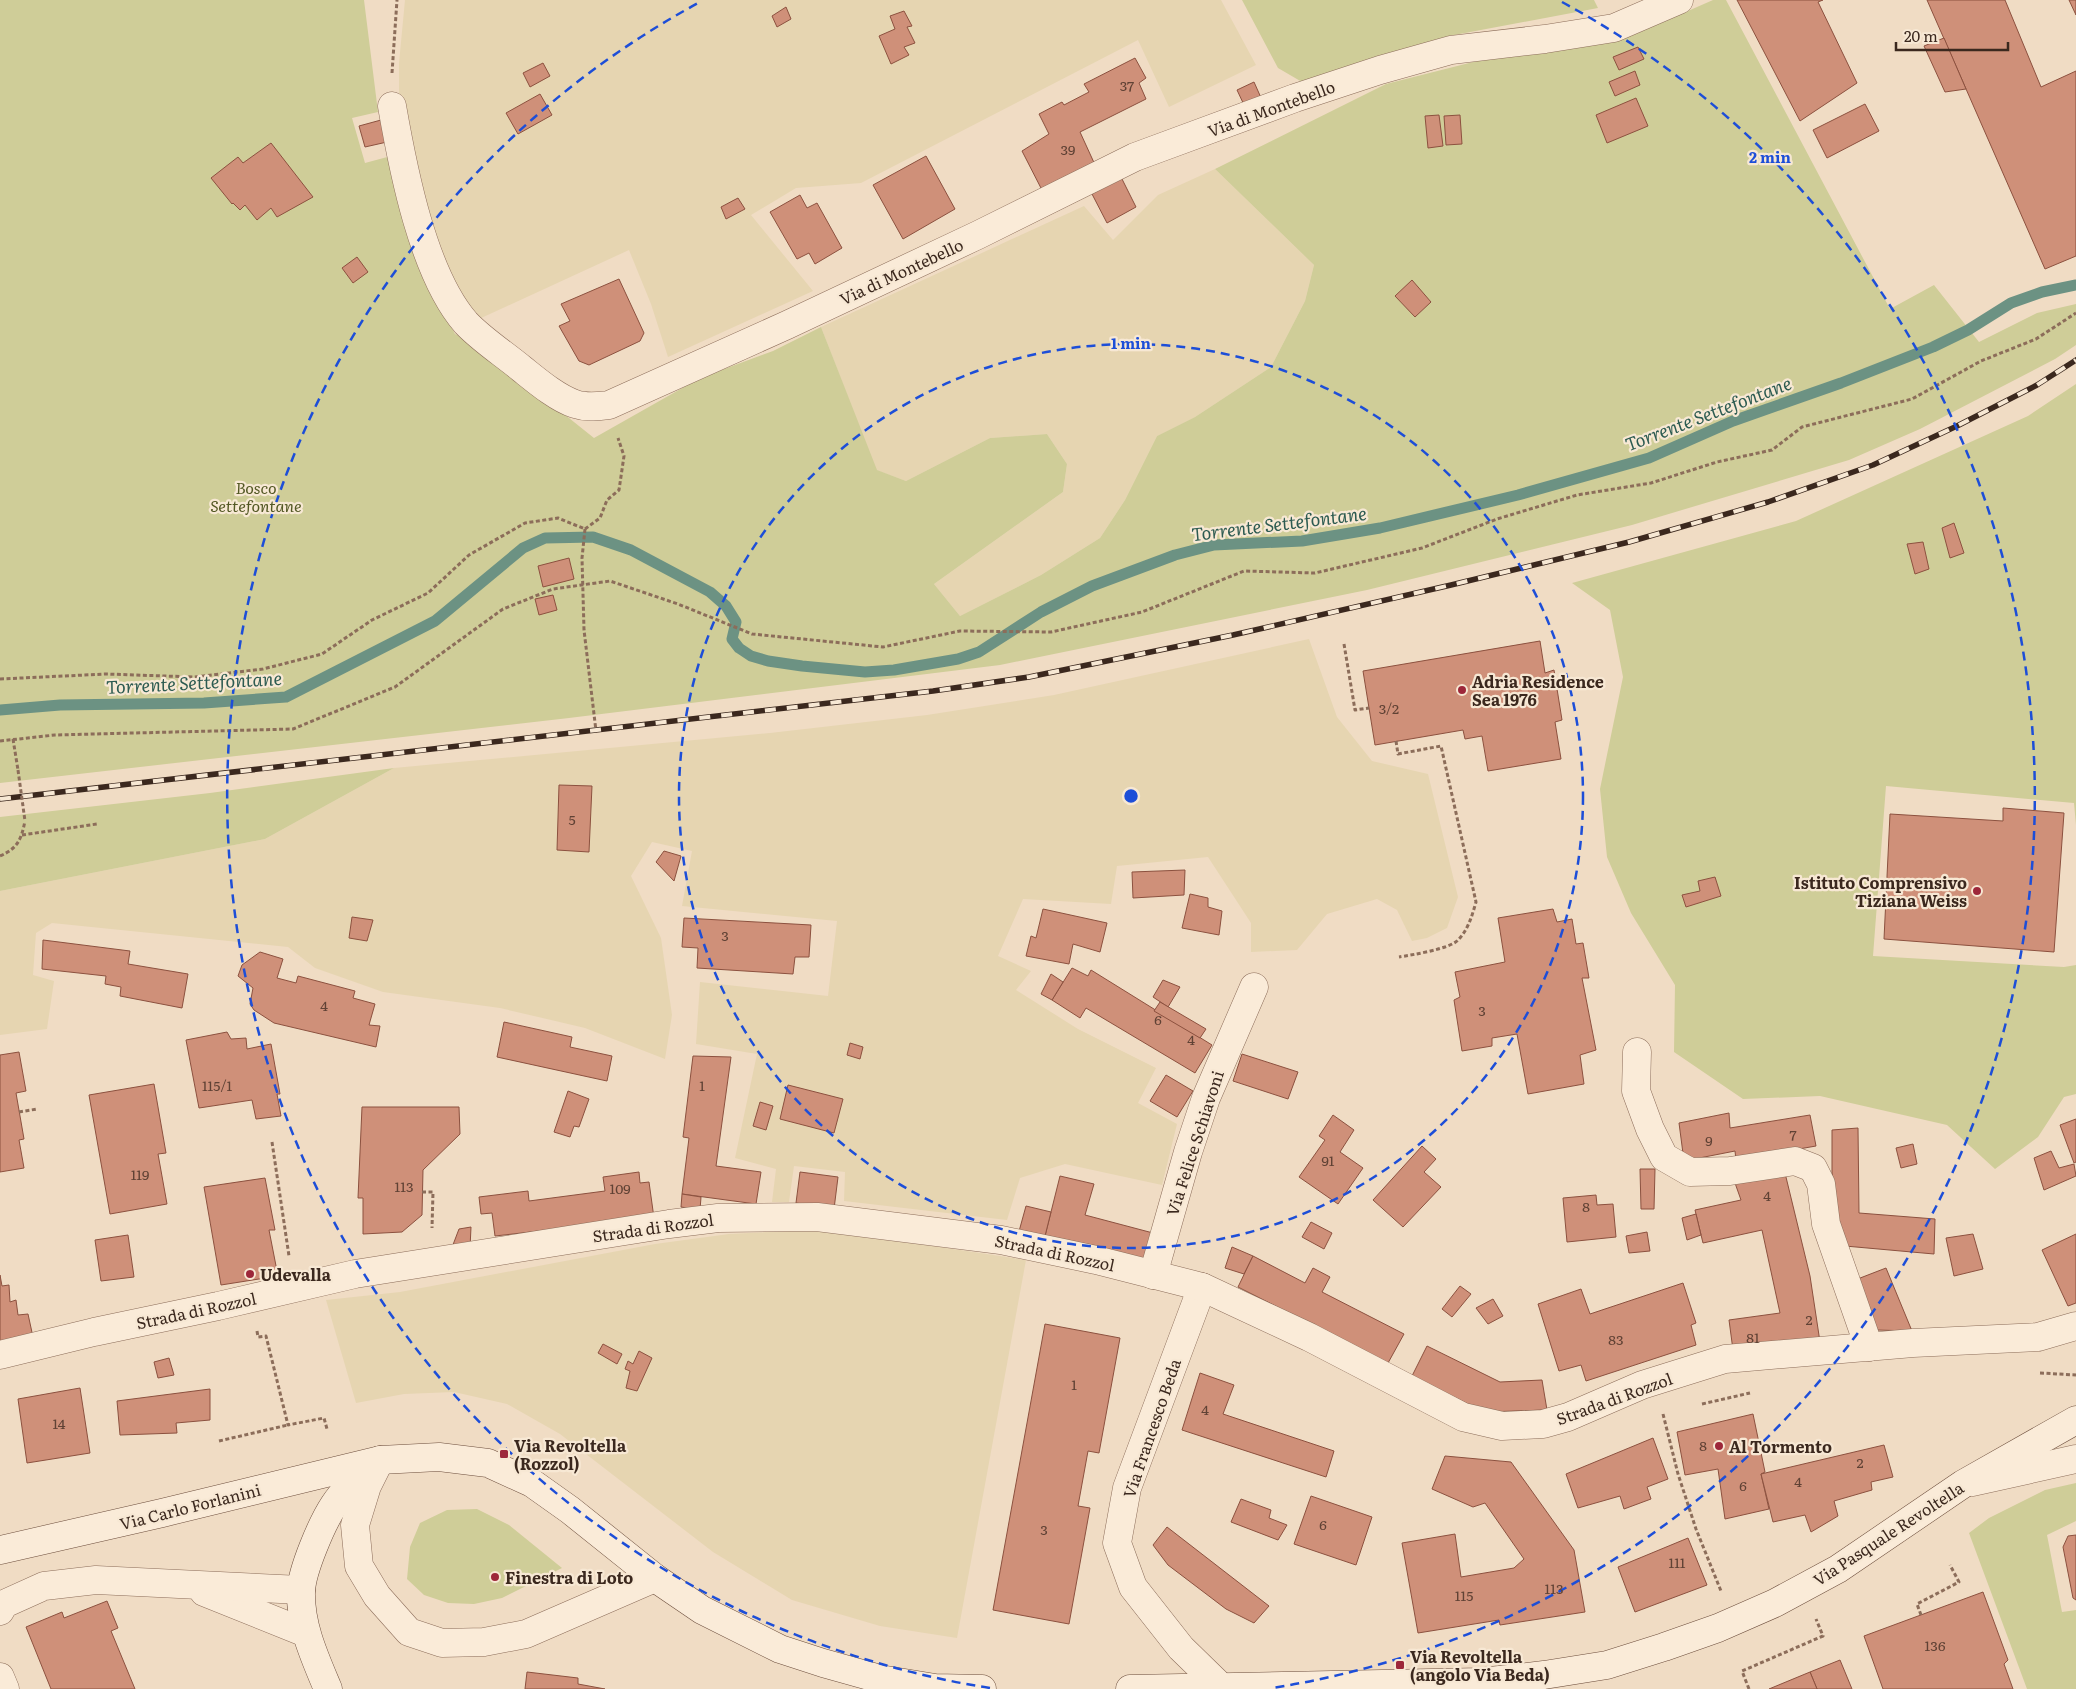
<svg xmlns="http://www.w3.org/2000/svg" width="2076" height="1689" font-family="Literata,serif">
<rect width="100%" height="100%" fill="#f0dcc4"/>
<g fill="#e6d5b1">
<polygon points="405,0 1221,0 1256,65 1169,107 1138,40 861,183 796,188 751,215 813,291 668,357 651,304 629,250 479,319 447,280 399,105 399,63"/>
<polygon points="1215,169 1314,265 1305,301 1271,367 1195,417 1157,436 1125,500 1100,538 1041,575 960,616 934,584 1063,492 1067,464 1047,434 990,438 906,481 876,470 821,327 1084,206 1113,240 1158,195"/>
<polygon points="1309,639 1337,717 1372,761 1428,774 1458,897 1447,928 1427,938 1412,941 1397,910 1377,899 1327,914 1297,950 1251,952 1251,923 1208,857 1117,866 1111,904 1023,899 998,956 1031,971 1016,990 1078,1029 1156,1068 1138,1103 1177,1124 1162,1185 1065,1164 1020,1178 1007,1220 844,1201 845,1172 794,1166 789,1202 772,1202 776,1169 735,1158 757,1054 696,1044 700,982 828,996 837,921 682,906 692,851 652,842 631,876 661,938 672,1015 665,1059 585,1028 500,1008 383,992 315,968 288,947 52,923 36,933 33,975 54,981 47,1029 0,1035 0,891 265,839 394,768 770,733 927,715 1054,695"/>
<polygon points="808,1230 940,1247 1026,1260 957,1638 880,1626 792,1600 713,1552 560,1434 507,1404 454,1392 404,1394 356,1403 326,1300 400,1292 655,1244 729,1234"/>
</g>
<g fill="#cfcd98">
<polygon points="0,0 364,0 378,112 352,118 365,163 391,156 433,289 455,334 474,342 594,438 700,378 773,351 821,327 877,470 906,481 990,438 1047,434 1067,464 1063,492 934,584 960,616 1041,575 1100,538 1125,500 1157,436 1195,417 1271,367 1305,301 1314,265 1215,169 1386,84 1481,60 1631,36 1713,0 1726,0 1890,309 1934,285 1979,342 2037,313 2076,304 2076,345 2055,359 1920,429 1849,460 1632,525 1367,590 1000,665 569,718 0,783"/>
<polygon points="1242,0 1594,0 1598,8 1449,36 1302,82 1278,68"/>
<polygon points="2076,384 2076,825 2074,803 1886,786 1873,956 2064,967 2076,965 2076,1094 2064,1097 2038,1137 1995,1169 1947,1125 1820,1096 1743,1099 1674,1052 1675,985 1631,913 1607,857 1600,789 1623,677 1610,610 1572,583 1796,521 2028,416"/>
<polygon points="394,768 265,839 0,891 0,817 210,793"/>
<polygon points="2076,1483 2076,1521 2047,1535 2062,1612 2076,1610 2076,1689 2027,1689 1969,1533 1989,1518 2045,1490"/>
<polygon points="477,1509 509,1525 562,1568 502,1598 474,1604 448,1603 424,1595 407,1579 410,1547 420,1523 447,1510"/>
</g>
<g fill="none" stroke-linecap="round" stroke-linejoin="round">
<polyline stroke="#6c9283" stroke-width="11" points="0,710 60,705 204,703 286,697 435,621 523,548 545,538 593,537 631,550 710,592 726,606 736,622 732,639 739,648 751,656 768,661 802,666 865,672 894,670 958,659 979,652 1041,612 1092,586 1175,555 1214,545 1302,541 1380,528 1518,495 1649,458 1733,421 1841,383 1933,347 1968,330 2011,303 2042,292 2076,285"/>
</g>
<g fill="#cf9079" stroke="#8c513f">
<polygon points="1737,0 1823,0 1818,2 1857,83 1800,121"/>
<polygon points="1927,0 2005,0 2041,87 2076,71 2076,256 2045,269"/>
<polygon points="2069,0 2076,0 2076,15"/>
<polygon points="786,7 791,19 777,27 772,16"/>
<polygon points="904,11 912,26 907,27 915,43 904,47 909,55 891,64 879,36 895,29 890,16"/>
<polygon points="1944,38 1966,89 1945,92 1924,46"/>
<polygon points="1638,47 1644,59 1619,70 1613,57"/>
<polygon points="1135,58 1146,78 1139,83 1146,99 1080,132 1096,167 1043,192 1022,151 1049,134 1039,114 1062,102 1064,105 1089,92 1084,84"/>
<polygon points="543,63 550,76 530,87 523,73"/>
<polygon points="1635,71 1640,85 1615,96 1609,82"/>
<polygon points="1254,82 1262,100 1245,107 1237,90"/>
<polygon points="540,94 552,115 518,134 506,113"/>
<polygon points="1636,98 1648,126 1607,143 1596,115"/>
<polygon points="1865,104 1879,131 1827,158 1813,130"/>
<polygon points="1439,115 1443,146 1428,148 1425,116"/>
<polygon points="1460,115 1462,144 1446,145 1444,116"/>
<polygon points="381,120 387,142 365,147 359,126"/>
<polygon points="271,143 313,197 277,217 271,208 257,220 245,205 240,210 233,203 232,204 211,178 238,157 243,163"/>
<polygon points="926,156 955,209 903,239 873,185"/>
<polygon points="1121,177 1136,207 1107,223 1092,194"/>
<polygon points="800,195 807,208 817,203 842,248 815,264 809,253 797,259 770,212"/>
<polygon points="738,198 745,209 726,219 721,207"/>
<polygon points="357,257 368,272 353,283 342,268"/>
<polygon points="619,279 644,333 640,341 589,365 579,361 559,326 570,321 561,304"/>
<polygon points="1412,280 1431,302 1415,317 1395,296"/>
<polygon points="1954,523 1964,553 1950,558 1942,528"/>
<polygon points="1923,542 1929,569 1915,574 1907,544"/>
<polygon points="569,558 574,579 543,587 538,566"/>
<polygon points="553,595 557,610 539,615 535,599"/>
<polygon points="1540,641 1545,673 1554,670 1562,720 1555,722 1561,759 1488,771 1482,736 1465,739 1463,730 1375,745 1363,671"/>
<polygon points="559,785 592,786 589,852 557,850"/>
<polygon points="2003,808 2064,813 2054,952 1884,939 1890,814 2003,821"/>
<polygon points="664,851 681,856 674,881 656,862"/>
<polygon points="1185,870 1184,895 1133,898 1132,872"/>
<polygon points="1715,877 1721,896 1686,907 1682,895 1700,891 1698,881"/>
<polygon points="1190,894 1208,898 1208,907 1222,911 1219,935 1182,928"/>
<polygon points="1043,909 1107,923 1100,952 1073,944 1069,964 1026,956 1031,936 1036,938"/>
<polygon points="1553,909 1557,922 1572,919 1576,944 1583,943 1589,978 1582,978 1596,1050 1580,1055 1584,1084 1528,1094 1517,1034 1492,1038 1492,1046 1462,1051 1454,1000 1460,997 1455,972 1505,962 1498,918"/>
<polygon points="352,917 373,920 367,941 349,938"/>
<polygon points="684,918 811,925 809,957 795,957 793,974 697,968 698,948 682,947"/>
<polygon points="43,940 130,951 128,964 188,974 182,1008 120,996 121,987 105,984 106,976 42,969"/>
<polygon points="260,952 283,959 277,978 296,983 298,976 355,991 353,998 375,1004 369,1025 380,1026 376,1047 274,1023 254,1010 250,1004 253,988 238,976 242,965"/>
<polygon points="1072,968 1088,976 1091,970 1212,1045 1195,1073 1086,1008 1080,1018 1052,1000"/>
<polygon points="1051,974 1063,982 1052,1000 1041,994"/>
<polygon points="1163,980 1180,987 1168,1007 1153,997"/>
<polygon points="1160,1002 1206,1029 1200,1038 1154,1011"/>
<polygon points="504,1022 572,1037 570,1047 612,1056 607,1081 497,1057"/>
<polygon points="227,1032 231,1039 246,1038 247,1049 271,1044 280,1094 277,1094 281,1116 256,1119 252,1100 199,1108 186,1040"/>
<polygon points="850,1043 863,1047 860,1059 847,1055"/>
<polygon points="19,1052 26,1091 16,1093 24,1139 19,1140 24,1168 0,1172 0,1055"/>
<polygon points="1242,1054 1298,1072 1288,1099 1233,1081"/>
<polygon points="693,1056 731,1057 716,1166 761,1172 756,1204 682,1194 689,1138 683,1137"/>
<polygon points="1166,1075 1193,1091 1177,1117 1150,1101"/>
<polygon points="154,1084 166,1153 158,1154 167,1204 110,1214 89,1095"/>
<polygon points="788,1085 843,1099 834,1133 780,1119"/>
<polygon points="568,1091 589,1099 579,1127 574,1126 570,1137 554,1132"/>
<polygon points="760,1102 773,1106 766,1130 753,1126"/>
<polygon points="362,1107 459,1107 460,1134 423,1170 422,1215 402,1232 363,1234 363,1198 358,1198"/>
<polygon points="1729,1113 1730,1128 1810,1115 1816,1146 1736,1160 1735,1151 1684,1161 1679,1123"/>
<polygon points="1333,1115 1354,1130 1340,1152 1363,1168 1338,1204 1299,1177 1325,1140 1319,1136"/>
<polygon points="2076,1119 2076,1162 2074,1163 2060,1125"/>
<polygon points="1858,1128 1859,1213 1935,1219 1934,1254 1845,1246 1836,1213 1832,1172 1832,1130"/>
<polygon points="1913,1144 1917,1164 1901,1168 1896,1148"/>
<polygon points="1422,1146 1436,1159 1424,1172 1441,1187 1403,1227 1373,1200"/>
<polygon points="2051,1151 2059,1168 2074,1164 2076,1176 2044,1190 2034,1158"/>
<polygon points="1640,1169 1655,1169 1654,1209 1641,1209"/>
<polygon points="639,1172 640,1183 649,1182 654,1218 495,1236 492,1213 481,1214 479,1197 528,1191 529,1201 605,1191 603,1177"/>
<polygon points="800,1172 838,1177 834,1209 796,1203"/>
<polygon points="1785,1173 1810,1276 1820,1342 1733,1350 1729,1320 1780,1313 1762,1230 1703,1243 1695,1210 1741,1200 1735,1183"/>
<polygon points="1060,1176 1094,1184 1085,1215 1153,1233 1147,1262 1044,1240"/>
<polygon points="265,1178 275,1230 269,1230 278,1276 221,1285 204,1187"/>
<polygon points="682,1194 701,1197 700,1210 681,1207"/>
<polygon points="1596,1195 1597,1205 1613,1204 1616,1237 1567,1242 1563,1198"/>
<polygon points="1026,1206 1051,1212 1044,1240 1018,1235"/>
<polygon points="1696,1214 1701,1235 1687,1240 1682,1218"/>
<polygon points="1311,1222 1332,1233 1324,1249 1302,1237"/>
<polygon points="471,1227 470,1248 451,1250 459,1229"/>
<polygon points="1647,1232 1650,1251 1629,1253 1626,1236"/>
<polygon points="1973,1234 1983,1269 1954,1276 1946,1238"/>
<polygon points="2076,1234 2076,1303 2068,1306 2042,1250"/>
<polygon points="128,1235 134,1277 101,1281 95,1240"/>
<polygon points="1232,1247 1253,1256 1244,1274 1225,1268"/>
<polygon points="1253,1256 1305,1283 1313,1268 1330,1277 1322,1292 1404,1334 1388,1363 1238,1287"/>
<polygon points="1886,1268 1912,1331 1877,1330 1855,1280"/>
<polygon points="0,1275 2,1286 9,1285 10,1302 16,1300 18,1315 28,1314 33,1337 0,1343"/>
<polygon points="1683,1283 1696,1323 1691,1325 1696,1345 1586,1381 1581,1365 1559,1371 1538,1304 1581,1289 1590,1314"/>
<polygon points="1460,1286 1471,1294 1452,1317 1442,1309"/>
<polygon points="1493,1299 1503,1316 1488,1324 1476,1308"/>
<polygon points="1045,1324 1120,1338 1099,1453 1088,1451 1078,1506 1090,1508 1069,1624 993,1610"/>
<polygon points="603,1344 622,1354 617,1364 598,1353"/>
<polygon points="1427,1346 1500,1382 1542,1380 1547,1410 1484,1412 1412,1376"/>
<polygon points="639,1351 652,1358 637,1391 626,1388 630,1371 625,1369 628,1361 633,1364"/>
<polygon points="169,1358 174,1375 158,1378 154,1362"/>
<polygon points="1200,1373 1234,1385 1223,1414 1334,1451 1326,1477 1182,1430"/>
<polygon points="80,1388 90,1453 27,1463 18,1399"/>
<polygon points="210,1389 210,1420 176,1423 177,1433 120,1435 117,1401"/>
<polygon points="1753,1414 1765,1472 1761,1474 1769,1509 1725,1519 1718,1469 1685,1475 1677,1432"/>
<polygon points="1653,1438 1668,1479 1647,1487 1651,1499 1624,1509 1620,1496 1578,1508 1566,1474"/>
<polygon points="1884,1445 1893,1477 1871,1482 1872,1490 1834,1501 1838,1516 1811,1532 1805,1515 1773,1522 1761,1474"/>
<polygon points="1445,1456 1511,1462 1574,1550 1585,1612 1500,1625 1499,1620 1418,1633 1402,1543 1455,1534 1461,1577 1514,1568 1524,1559 1485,1503 1473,1507 1432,1489"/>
<polygon points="1311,1496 1372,1517 1356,1565 1294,1544"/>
<polygon points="1241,1499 1271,1510 1269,1518 1287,1525 1278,1540 1231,1522"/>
<polygon points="1167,1527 1269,1606 1254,1623 1226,1609 1168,1565 1153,1545"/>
<polygon points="2076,1535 2076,1600 2073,1598 2063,1547 2068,1536"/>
<polygon points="1688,1538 1707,1585 1635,1612 1618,1567"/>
<polygon points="1983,1592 2008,1660 2004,1664 2013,1689 1883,1689 1864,1636"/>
<polygon points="107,1601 118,1628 111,1631 135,1689 51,1689 26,1627 62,1612 64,1618"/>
<polygon points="1840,1660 1852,1689 1817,1689 1810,1672"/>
<polygon points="527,1672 578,1678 578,1684 605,1689 525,1689"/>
<polygon points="1810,1672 1817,1689 1769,1689"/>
</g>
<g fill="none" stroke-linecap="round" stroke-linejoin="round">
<g stroke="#8c6d5a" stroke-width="29">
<g id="street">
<path d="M392 106C403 169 423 274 466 323 482 340 504 354 522 369 537 381 557 398 575 404 587 408 598 406 609 405L787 325 978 235 1135 157 1295 98 1380 70 1451 50 1545 39 1614 28 1679 0"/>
<polyline points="1637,1052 1636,1091 1650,1129 1664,1157 1690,1172 1730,1171 1795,1161 1813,1168 1821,1184 1826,1224 1869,1347"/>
<polyline points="1153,1275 1188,1152 1206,1098 1254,987"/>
<polyline points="1202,1287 1127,1488 1117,1543 1133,1587 1181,1648 1220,1686"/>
<polyline points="0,1355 94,1332 218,1306 355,1274 669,1224 718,1218 817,1217 1001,1240 1096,1260 1202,1287 1309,1337 1463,1417 1502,1426 1543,1424 1568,1417 1642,1385 1725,1359 1913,1343 2038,1337 2076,1326"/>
<polyline points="380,1460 367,1486 355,1525 359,1566 377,1596 409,1632 442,1643 484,1642 526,1634 655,1578"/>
<polyline points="1972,1482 2076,1459"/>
<polyline points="204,1592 306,1633"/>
<polyline points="0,1611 4,1604 44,1586 96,1580 301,1590"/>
<polyline points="0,1677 5,1689"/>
</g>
</g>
<g stroke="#6d4e3d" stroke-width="29">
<g id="secondary">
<polyline points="0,1550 162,1513 380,1460 439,1457 488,1463 532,1483 570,1510 655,1578 702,1610 780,1649 823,1663 880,1679 935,1688 982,1689"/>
<path d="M328 1689C315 1658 300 1626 301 1591 302 1570 322 1523 334 1505 345 1488 361 1475 377 1463"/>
<polyline points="1130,1689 1481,1682 1544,1675 1607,1665 1664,1647 1718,1628 1775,1603 1838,1569 1963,1484 2076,1420"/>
</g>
</g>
<g stroke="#8c6d5a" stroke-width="3" stroke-dasharray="4 2.5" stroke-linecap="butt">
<polyline points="392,73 397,0"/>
<polyline points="585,529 582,558 584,630 596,731"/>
<polyline points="585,529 600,518 607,500 619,490 624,456 618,438"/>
<polyline points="1344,644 1355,710 1369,708"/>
<polyline points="0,679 106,674 194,677 263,669 322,654 372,620 428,593 469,555 525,523 558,518 585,529"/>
<polyline points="13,739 18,770"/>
<polyline points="0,741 55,735 293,729 395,687 503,609 553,589 610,581 678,604 752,634 883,647 960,631 1051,632 1142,612 1244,571 1315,573 1422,548 1497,519 1577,495 1651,483 1717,462 1772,450 1802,427 1912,399 1981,361 2036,339 2076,313"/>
<path d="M1396 741 1398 754 1441 746 1476 902C1472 916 1468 930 1458 940 1450 949 1411 955 1399 957"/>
<polyline points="22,835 97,824"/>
<path d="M0 856C18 848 21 840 25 821"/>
<polyline points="19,1112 37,1109"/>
<polyline points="272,1142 289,1256"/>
<polyline points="422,1192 433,1192 432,1228"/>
<polyline points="257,1331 258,1337 266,1336 288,1425 324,1418 327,1429"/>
<polyline points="2040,1373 2076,1375"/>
<polyline points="1702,1404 1750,1393"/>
<polyline points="1663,1414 1678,1474 1696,1529 1721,1591"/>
<polyline points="219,1441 288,1425"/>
<polyline points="1921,1615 1917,1604 1959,1582 1950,1565"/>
<polyline points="1749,1689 1742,1671 1823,1636 1816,1619"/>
</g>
<use href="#street" stroke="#faebd8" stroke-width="28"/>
<use href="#secondary" stroke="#faebd8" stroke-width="28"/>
<g stroke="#3b281e" stroke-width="5.5">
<polyline id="rail" points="0,799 933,691 1029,677 1233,635 1451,585 1629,542 1768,502 1873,465 1957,426 2037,385 2076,360"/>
</g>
<use href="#rail" stroke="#f7e8d4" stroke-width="4" stroke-dasharray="11" stroke-linecap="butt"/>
<polyline stroke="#8c6d5a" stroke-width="3" stroke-dasharray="4 2.5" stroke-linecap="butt" points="18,770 25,821"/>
</g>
<g fill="none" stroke="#1d4ed8" stroke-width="2.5" stroke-dasharray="9 6">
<circle cx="1131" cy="796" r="452"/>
<path d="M990 1688A903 903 0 0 1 700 2M1562 2A903 903 0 0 1 1272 1688"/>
</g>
<g fill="#9d273a" stroke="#f7e8d4" stroke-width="2">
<circle cx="1462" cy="690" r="5"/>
<circle cx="1977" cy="891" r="5"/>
<circle cx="250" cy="1274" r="5"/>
<circle cx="1719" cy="1446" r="5"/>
<rect x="499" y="1449" width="10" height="10" rx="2.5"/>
<circle cx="495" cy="1577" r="5"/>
<rect x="1395" y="1660" width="10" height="10" rx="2.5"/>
</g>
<g text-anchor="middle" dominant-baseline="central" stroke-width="4.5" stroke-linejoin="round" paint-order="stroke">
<g font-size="14" fill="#604235">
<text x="1127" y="85">37</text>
<text x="1068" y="149">39</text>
<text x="1389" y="708">3/2</text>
<text x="572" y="819">5</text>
<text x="725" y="935">3</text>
<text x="324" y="1005">4</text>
<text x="1482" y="1010">3</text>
<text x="1158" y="1019">6</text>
<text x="1191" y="1039">4</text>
<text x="217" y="1085">115/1</text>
<text x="702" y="1085">1</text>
<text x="1793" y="1134">7</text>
<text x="1709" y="1140">9</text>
<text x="1328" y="1160">91</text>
<text x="140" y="1174">119</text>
<text x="404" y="1186">113</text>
<text x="620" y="1188">109</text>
<text x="1767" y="1195">4</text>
<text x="1586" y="1206">8</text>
<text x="1809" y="1319">2</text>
<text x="1753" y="1337">81</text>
<text x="1616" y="1339">83</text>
<text x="1074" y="1384">1</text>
<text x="1205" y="1409">4</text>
<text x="59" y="1423">14</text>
<text x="1703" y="1445">8</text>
<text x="1860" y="1462">2</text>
<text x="1798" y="1481">4</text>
<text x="1743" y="1485">6</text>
<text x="1323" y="1524">6</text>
<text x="1044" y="1529">3</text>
<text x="1677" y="1562">111</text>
<text x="1554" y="1588">113</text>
<text x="1464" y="1595">115</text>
<text x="1935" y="1645">136</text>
</g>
<g font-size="16" fill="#3b281e" stroke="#f7e8d4">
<text transform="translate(1271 108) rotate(-20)">Via di Montebello</text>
<text transform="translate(901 271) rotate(-25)">Via di Montebello</text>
<text transform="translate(1194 1143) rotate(-72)">Via Felice Schiavoni</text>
<text transform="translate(653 1227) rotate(-8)">Strada di Rozzol</text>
<text transform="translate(1055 1252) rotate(12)">Strada di Rozzol</text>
<text transform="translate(196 1310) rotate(-12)">Strada di Rozzol</text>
<text transform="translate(1614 1398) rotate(-20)">Strada di Rozzol</text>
<text transform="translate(1151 1428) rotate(-71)">Via Francesco Beda</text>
<text transform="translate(190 1506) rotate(-14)">Via Carlo Forlanini</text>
<text transform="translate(1888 1533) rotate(-33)">Via Pasquale Revoltella</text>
</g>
<g font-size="16" font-style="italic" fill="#535824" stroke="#f7e8d4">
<text x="256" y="487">Bosco<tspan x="256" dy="18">Settefontane</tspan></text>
</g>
<g font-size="16" font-weight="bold" fill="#3b281e" stroke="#f7e8d4" text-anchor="start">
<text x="1472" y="681">Adria Residence<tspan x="1472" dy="18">Sea 1976</tspan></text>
<text x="1967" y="882" text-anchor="end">Istituto Comprensivo<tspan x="1967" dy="18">Tiziana Weiss</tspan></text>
<text x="260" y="1274">Udevalla</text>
<text x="514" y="1445">Via Revoltella<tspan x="514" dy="18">(Rozzol)</tspan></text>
<text x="1729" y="1446">Al Tormento</text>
<text x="505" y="1577">Finestra di Loto</text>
<text x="1410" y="1656">Via Revoltella<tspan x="1410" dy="18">(angolo Via Beda)</tspan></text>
</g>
<g font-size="18" font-style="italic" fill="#2d5b51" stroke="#f7e8d4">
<text transform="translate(1708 413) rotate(-21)">Torrente Settefontane</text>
<text transform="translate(1279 523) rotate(-7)">Torrente Settefontane</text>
<text transform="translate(194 682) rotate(-3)">Torrente Settefontane</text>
</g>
</g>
<circle cx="1131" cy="796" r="8" fill="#1d4ed8" stroke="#f7e8d4" stroke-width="2.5"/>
<g font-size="15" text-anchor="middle" font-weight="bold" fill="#1d4ed8" stroke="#f7e8d4" stroke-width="4.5" stroke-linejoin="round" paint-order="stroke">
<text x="1770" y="163">2 min</text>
<text x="1131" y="349">1 min</text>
</g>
<path d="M1896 42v8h112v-8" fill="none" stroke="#3b281e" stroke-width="2.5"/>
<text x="1904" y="42" font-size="15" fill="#3b281e" stroke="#f7e8d4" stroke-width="4" paint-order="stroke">20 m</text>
</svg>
